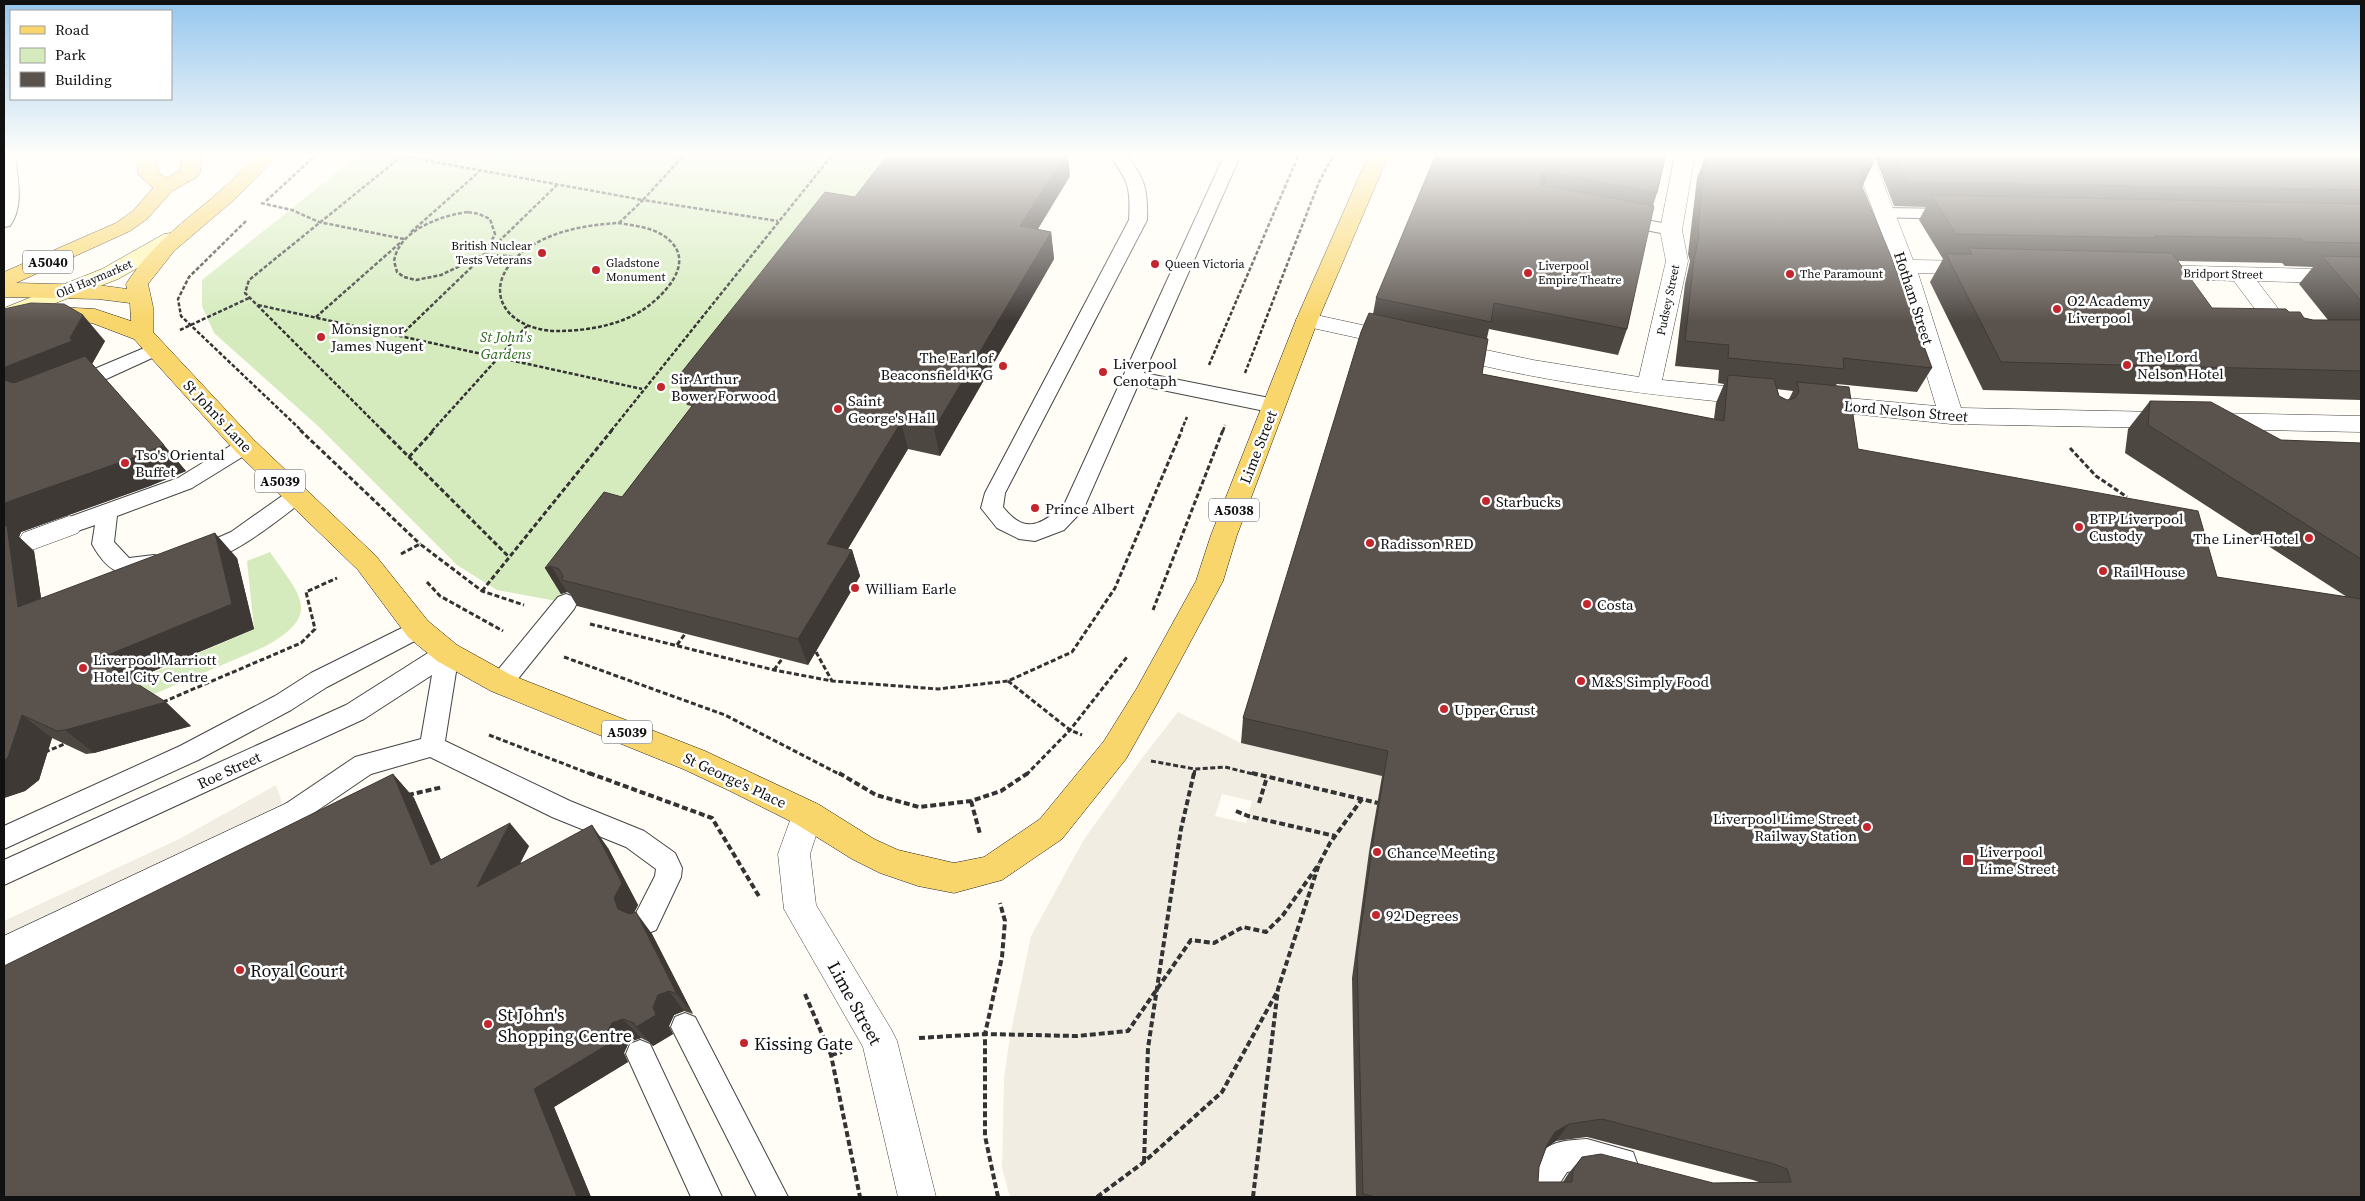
<svg xmlns="http://www.w3.org/2000/svg" width="2365" height="1201" font-family="'Source Serif 4',serif">
<rect width="100%" height="100%" fill="#fffdf5"/>
<g fill="#d5ebbd">
<polygon points="360,154 888,154 842,221 556,601 497,590 457,565 318,426 214,333 202,306 202,280"/>
<path d="M270 552C300 596 324 614 264 647L4 758 61 713 254 629 247 561Z"/>
</g>
<g fill="#f1ede2" fill-rule="evenodd">
<path d="M1178 712 1241 743 1382 776 1352 978 1356 1197H1010L1002 1168 1004 1078 1010 1036 1031 936 1083 841 1142 758ZM1222 794 1252 801 1246 823 1215 816Z"/>
<polygon points="276,785 300,856 4,1004 4,921 181,838"/>
</g>
<g fill="none" stroke-linecap="round" stroke-linejoin="round">
<g stroke="#444" stroke-width="2">
<g id="lane">
<path d="M4 154H15C17 178 25 205 10 226L4 227Z"/>
<path d="M1109 154H1125C1145 177 1148 190 1147 220L1005 493 1003 507C1025 535 1041 525 1064 505L1225 154H1241L1144 373 1274 399 1281 401 1284 406 1281 411 1274 413 1138 385 1083 510 1064 530 1035 541 1019 539 997 528 981 508 985 493 1129 220C1131 185 1128 182 1109 154Z"/>
<polygon points="1885,208 1953,209 1959,210 1962,214 1959,218 1953,219 1879,217 1876,213 1879,209"/>
<polygon points="1621,215 1677,226 1680,230 1677,234 1671,235 1615,224 1612,220 1615,216"/>
<polygon points="156,343 163,345 165,349 163,353 80,391 73,393 66,391 63,386 66,381"/>
<path d="M245 439 252 441 255 446 252 451 192 488 117 516 114 542 129 558 154 555 162 557 165 563 162 569C128 580 110 577 92 544L95 525 69 534 61 532 58 526 61 520 178 478 238 441Z"/>
<path d="M296 488 303 491 307 496 303 501C281 518 218 570 190 562L187 556 190 550 231 532 289 491Z"/>
<polygon points="566,594 574,597 577,603 574,609 509,690 501,693 493,690 489,683 493,676 558,597"/>
<polygon points="418,620 426,623 429,629 426,635 327,687 291,710 198,760 4,849 4,826 180,746 275,696 311,673"/>
<polygon points="447,644 455,646 459,653 445,741 570,801 644,831 675,853 682,868 681,877 656,930 646,934 636,930 632,921 655,876 656,869 626,847 552,817 430,757 371,774 296,825 287,828 278,825 274,817 278,809 355,757 421,739 432,675 364,719 4,885 4,860 346,705 439,646"/>
<polygon points="685,1013 695,1017 788,1197 757,1197 671,1027 675,1017"/>
<polygon points="640,1040 650,1044 722,1197 691,1197 626,1054 630,1044"/>
<path d="M1587 1139 1633 1152 1637 1163 1633 1174 1622 1178 1587 1169 1567 1172 1558 1186 1557 1197H1527C1527 1182 1535 1156 1548 1147 1558 1140 1575 1140 1587 1139Z"/>
</g>
</g>
<g stroke="#444" stroke-width="1">
<g id="street">
<path d="M1675 154H1695L1682 230 1688 261 1662 380 1756 389 1764 391 1768 397 1764 403 1756 405C1650 395 1543 383 1440 355L1436 350 1440 345 1448 342 1533 360 1639 377 1666 261 1660 230Z"/>
<polygon points="1852,154 1872,154 1913,260 1975,261 1983,263 1986,268 1983,273 1975,275 1918,273 1961,408 2361,416 2361,432 1951,424 1805,409 1802,403 1805,397 1814,395 1936,406 1894,266"/>
<polygon points="2150,265 2361,270 2361,284 2257,281 2296,332 2361,333 2361,347 2289,346 2281,344 2234,281 2142,277 2139,272 2142,267"/>
<polygon points="1307,313 1399,333 1407,335 1410,340 1407,345 1399,347 1299,325 1296,320 1299,315"/>
<polygon points="69,516 78,519 82,526 78,533 32,550 23,547 19,540 23,533"/>
<polygon points="807,800 818,804 823,814 810,854 816,905 891,1029 897,1041 936,1197 898,1197 863,1047 784,909 778,854 796,804"/>
<polygon points="287,803 298,807 303,817 298,827 4,969 4,936"/>
</g>
</g>
<g stroke="#333" stroke-width="1">
<polygon id="secondary" points="172,233 180,234 183,239 180,244 118,279 4,323 4,308 102,269 164,234"/>
</g>
<g stroke="#222" stroke-width="1">
<path id="primary" d="M131 154H151L158 164V172L166 178 180 170 182 154H202L200 173 197 177 172 191 147 219 130 231 16 283 98 285 127 289 126 284C151 245 185 221 219 192 233 180 245 166 258 154H279L235 199 174 251 148 284 153 307V332L254 440 376 556 428 621 457 645 511 675 705 751 752 773 818 804 874 839 898 850 954 863 984 857 1040 819 1104 741 1137 688 1196 581 1211 535 1296 320 1369 154H1389L1318 320 1237 535 1223 581 1157 704 1126 759 1062 839 1002 880 954 893 918 886 880 873 852 859 796 824 730 791 683 769 491 691 437 661 408 637 358 570 236 452 134 339 92 323 56 321 4 327V313L56 307 95 309 131 321 130 303 98 299 4 297V272L116 223 133 211 153 188 138 174V164Z"/>
</g>
<g stroke="#333" stroke-width="2.5" stroke-dasharray="4 2" stroke-linecap="butt">
<polyline points="407,157 643,200 685,154"/>
<polyline points="266,201 317,154"/>
<polyline points="261,203 292,210 319,222 404,239"/>
<path d="M468 212 479 214 490 219 495 234 485 254 441 275 416 280 404 277 397 272C396 267 393 261 395 257 402 229 443 215 468 212Z"/>
<polyline points="246,221 189,277 178,299 181,316 302,431"/>
<path d="M618 223C637 226 660 228 673 244 693 268 660 299 641 311 617 326 585 331 557 331 501 330 477 283 528 248 555 230 587 225 618 223Z"/>
<polyline points="619,223 643,200 778,221"/>
<polyline points="411,232 481,170"/>
<polyline points="490,250 557,185"/>
<polyline points="485,254 516,257"/>
<polyline points="258,305 642,389"/>
<polyline points="316,317 401,242"/>
<polyline points="180,330 249,298"/>
<polyline points="400,336 481,258"/>
<polyline points="1209,365 1299,154"/>
<polyline points="1245,373 1319,182 1334,154"/>
<polyline points="383,431 245,293 249,280 402,156 425,154"/>
<polyline points="432,431 527,326"/>
<polyline points="611,431 833,154"/>
<polyline points="1181,431 1187,417"/>
<polyline points="1223,431 1225,425"/>
</g>
<g stroke="#333" stroke-width="3" stroke-dasharray="5 2.5" stroke-linecap="butt">
<polyline points="300,430 420,544"/>
<polyline points="382,430 508,556"/>
<polyline points="2070,448 2096,476 2127,497"/>
<polyline points="409,457 434,430"/>
<polyline points="401,554 420,544 482,591 524,605"/>
<polyline points="427,582 440,596 503,631"/>
<polyline points="482,591 612,430"/>
<polyline points="1153,610 1223,430"/>
<polyline points="590,624 774,670 832,681 938,689 1008,681 1072,652 1115,588 1182,430"/>
<polyline points="677,645 685,634"/>
<polyline points="816,652 832,681"/>
<polyline points="564,657 725,715 841,775"/>
<polyline points="774,670 782,659"/>
<polyline points="1008,681 1070,730 1082,735"/>
<polyline points="163,702 301,643 315,629 306,592 337,578"/>
<polyline points="489,735 593,775"/>
<polyline points="45,752 67,743"/>
<polyline points="1151,761 1195,769 1225,767 1257,775"/>
<polyline points="1026,775 1070,730 1127,657"/>
<polyline points="1194,775 1195,769"/>
</g>
<g stroke="#333" stroke-width="4" stroke-dasharray="6 3" stroke-linecap="butt">
<polyline points="589,773 712,818 760,898"/>
<polyline points="839,773 876,795 919,807 971,801 1001,791 1028,773"/>
<polyline points="1252,773 1378,803"/>
<polyline points="408,795 443,787"/>
<polyline points="971,801 980,834"/>
<polyline points="1259,803 1267,777"/>
<polyline points="1236,811 1248,816 1335,836"/>
<polyline points="805,994 831,1055 860,1197"/>
<polyline points="919,1038 985,1034 1077,1036 1128,1031 1191,940 1214,943 1243,927 1266,932 1283,915 1319,864"/>
<polyline points="831,1055 842,1052"/>
<polyline points="1144,1162 1148,1048 1181,829 1194,773"/>
<polyline points="998,1197 985,1136 985,1034 1002,957 1005,921 1000,903"/>
<polyline points="1097,1197 1144,1162 1222,1092 1277,992"/>
<polyline points="1253,1197 1278,989 1319,864 1330,843 1362,799"/>
</g>
<use href="#lane" fill="#fff" fill-rule="evenodd"/>
<use href="#street" fill="#fff" fill-rule="evenodd"/>
<use href="#secondary" fill="#fff6b0" fill-rule="evenodd"/>
<use href="#primary" fill="#f9d66b" fill-rule="evenodd"/>
</g>
<g fill="#4d4742" fill-rule="evenodd">
<path d="M1436 154H1666L1657 193 1653 206 1627 329 1618 355 1489 329 1487 338 1482 374 1714 419 1716 403 1724 384 1718 383 1719 370 1675 366 1685 284 1690 261 1688 254 1697 178 1706 154 1717 159 1718 154H1870L1862 187 1932 368 1917 392 1837 384 1836 385 1858 449 2217 577 2347 597 2125 453 2128 429 2150 401 2281 440 2361 443V1197H1356L1352 978 1369 852 1382 776 1241 743 1243 718 1373 314 1376 298ZM1777 389 1793 391 1789 399 1787 400 1779 396ZM1587 1137 1753 1180 1759 1182 1713 1183 1582 1157 1568 1174 1563 1182H1538L1539 1167 1546 1148 1556 1141Z"/>
<path d="M1874 154H2361V400L1983 390 1930 282 1943 259 1919 220 1926 207 1894 206ZM2178 261 2282 263 2285 266 2313 267 2299 284 2328 320H2313L2304 318 2289 312 2212 308Z"/>
<polygon points="1070,176 1038,229 1051,232 1054,259 940,456 908,449 848,549 852,550 860,576 808,665 577,606 570,594 567,592 561,594 545,568 622,497 692,406 687,405 677,378 855,197"/>
<polygon points="31,303 105,341 92,364 186,471 150,486 21,532 19,537 34,551 41,598 237,558 254,629 132,680 191,726 94,753 86,754 52,738 39,780 25,791 4,798"/>
<polygon points="393,774 414,798 441,860 529,846 520,863 608,848 638,905 634,913 652,934 693,1014 684,1011 674,1015 669,1026 673,1034 653,1046 649,1042 641,1038 629,1042 624,1053 628,1062 554,1107 591,1197 4,1197"/>
</g>
<g fill="#3f3936">
<polygon points="1065,154 1068,154 1070,176 1023,253 1020,226"/>
<polygon points="1874,162 1862,187 1860,188 1863,181 1859,168"/>
<polygon points="1549,172 1542,198 1539,178 1542,173"/>
<polygon points="1051,232 1054,259 940,456 934,429"/>
<polygon points="83,315 105,341 92,364 28,406 4,379 4,370 5,367 70,338"/>
<polygon points="901,422 908,449 835,570 827,544"/>
<polygon points="164,445 186,471 150,486 21,532 19,537 34,551 46,631 18,607 4,531 4,503"/>
<polygon points="215,533 237,558 254,629 125,683 98,659"/>
<polygon points="852,550 860,576 808,665 798,639"/>
<polygon points="551,566 567,592 561,594 545,568"/>
<polygon points="166,702 191,726 94,753 65,730"/>
<polygon points="22,715 52,738 39,780 25,791 4,798 4,761"/>
<polygon points="393,774 414,798 453,887 431,865"/>
<polygon points="510,823 529,846 497,909 477,887"/>
<polygon points="592,825 608,848 638,905 630,920 618,909 614,898"/>
<polygon points="636,912 652,934 693,1014 677,994"/>
<polygon points="669,991 684,1011 674,1015 669,1026 673,1034 653,1046 636,1027 653,1007 658,995"/>
<polygon points="623,1019 641,1038 629,1042 624,1053 628,1062 554,1107 591,1197 577,1197 534,1089 606,1034 612,1023"/>
<polygon points="1569,1124 1556,1141 1542,1150 1555,1132"/>
</g>
<g fill="#5a524d" stroke="#3f3936" fill-rule="evenodd">
<polygon points="888,154 1065,154 1020,226 1051,232 934,429 901,422 827,544 852,550 798,639 562,580 563,576 559,569 551,566 545,568 604,492 622,497 709,384 677,378 825,192 855,197"/>
<polygon points="1436,154 1666,154 1657,193 1549,172 1542,173 1539,178 1542,185 1654,206 1627,329 1494,303 1491,322 1376,298"/>
<polygon points="1706,154 1720,161 1722,154 1870,154 1874,162 1859,168 1863,181 1859,180 1890,254 1932,368 1843,358 1844,369 1728,358 1729,345 1685,341 1694,259 1699,237 1698,229"/>
<polygon points="1895,154 2361,154 2361,190 1906,182"/>
<polygon points="1932,195 2361,204 2361,243 2305,242 2302,239 2272,238 2155,236 2157,238 1956,234"/>
<polygon points="1968,248 2172,253 2212,308 2286,309 2289,312 2300,312 2304,318 2313,320 2361,320 2361,371 2001,362 1946,254 1972,254"/>
<polygon points="2322,256 2361,257 2361,301"/>
<polygon points="31,303 64,304 83,315 70,338 72,341 5,367 4,370 4,309"/>
<path d="M1369 313 1488 339 1482 374 1724 421 1728 375 1774 379 1779 396 1787 400 1795 398 1799 392 1797 382 1849 387 1858 449 2198 511 2217 577 2361 599V1197H1376L1363 1194 1357 956 1375 828 1388 751 1243 718 1361 332ZM1602 1119 1774 1164 1787 1169 1791 1182 1713 1183 1601 1154 1582 1157 1573 1170 1572 1182H1538L1539 1167 1547 1145 1555 1132 1569 1124Z"/>
<polygon points="85,356 164,445 127,460 4,503 4,379 4,380 14,383"/>
<polygon points="2150,401 2211,402 2281,440 2361,443 2361,559 2148,425"/>
<polygon points="4,525 7,526 18,607 215,533 232,604 98,659 166,702 65,730 57,731 22,715 8,757 4,761"/>
<polygon points="393,774 431,865 510,823 477,887 592,825 622,883 614,898 618,909 629,914 636,912 677,994 669,991 658,995 653,1007 656,1015 636,1027 634,1023 623,1019 612,1023 606,1034 610,1043 534,1089 577,1197 4,1197 4,966"/>
</g>
<linearGradient id="sky" x2="0" y2="1"><stop stop-color="#95c6ee"/><stop offset="0.48" stop-color="#fffefa"/><stop offset="1" stop-color="#fffefa" stop-opacity="0"/></linearGradient>
<rect width="2365" height="322" fill="url(#sky)"/>
<g fill="#c4262e" stroke="#fff" stroke-width="2">
<circle cx="542" cy="253" r="5"/>
<circle cx="1155" cy="264" r="5"/>
<circle cx="596" cy="270" r="5"/>
<circle cx="1528" cy="273" r="5"/>
<circle cx="1790" cy="274" r="5"/>
<circle cx="2057" cy="309" r="5"/>
<circle cx="321" cy="337" r="5"/>
<circle cx="2127" cy="365" r="5"/>
<circle cx="1003" cy="366" r="5"/>
<circle cx="1103" cy="372" r="5"/>
<circle cx="661" cy="387" r="5"/>
<circle cx="838" cy="409" r="5"/>
<circle cx="125" cy="463" r="5"/>
<circle cx="1486" cy="501" r="5"/>
<circle cx="1035" cy="508" r="5"/>
<circle cx="2079" cy="527" r="5"/>
<circle cx="2309" cy="538" r="5"/>
<circle cx="1370" cy="543" r="5"/>
<circle cx="2103" cy="571" r="5"/>
<circle cx="855" cy="588" r="5"/>
<circle cx="1587" cy="604" r="5"/>
<circle cx="83" cy="668" r="5"/>
<circle cx="1581" cy="681" r="5"/>
<circle cx="1444" cy="709" r="5"/>
<circle cx="1867" cy="827" r="5"/>
<circle cx="1377" cy="852" r="5"/>
<rect x="1962" y="854" width="12" height="12" rx="2.5"/>
<circle cx="1376" cy="915" r="5"/>
<circle cx="240" cy="970" r="5"/>
<circle cx="488" cy="1024" r="5"/>
<circle cx="744" cy="1043" r="5"/>
</g>
<g text-anchor="middle" dominant-baseline="central" stroke-width="5" stroke-linejoin="round" paint-order="stroke">
<g font-size="12" fill="#111" stroke="#fff" text-anchor="start">
<text x="532" y="246" text-anchor="end">British Nuclear<tspan x="532" dy="14">Tests Veterans</tspan></text>
<text x="606" y="263">Gladstone<tspan x="606" dy="14">Monument</tspan></text>
<text x="1165" y="264">Queen Victoria</text>
<text x="1538" y="266">Liverpool<tspan x="1538" dy="14">Empire Theatre</tspan></text>
<text x="1800" y="274">The Paramount</text>
</g>
<g font-size="12" fill="#111" stroke="#fff">
<text transform="translate(2223 274) rotate(1)">Bridport Street</text>
<text transform="translate(94 279) rotate(-23)">Old Haymarket</text>
<text transform="translate(1668 300) rotate(-78)">Pudsey Street</text>
</g>
<g fill="#fff" stroke="#585858" stroke-width="1">
<rect x="23" y="250.5" width="50" height="23" rx="4"/>
<rect x="255" y="469.5" width="50" height="23" rx="4"/>
<rect x="1209" y="498.5" width="50" height="23" rx="4"/>
<rect x="602" y="720.5" width="50" height="23" rx="4"/>
</g>
<g font-size="14" font-weight="bold" fill="#111">
<text x="48" y="262">A5040</text>
<text x="280" y="481">A5039</text>
<text x="1234" y="510">A5038</text>
<text x="627" y="732">A5039</text>
</g>
<g font-size="15" fill="#111" stroke="#fff">
<text transform="translate(1914 298) rotate(72)">Hotham Street</text>
<text transform="translate(1906 411) rotate(5)">Lord Nelson Street</text>
<text transform="translate(218 416) rotate(47)">St John's Lane</text>
<text transform="translate(1258 447) rotate(-69)">Lime Street</text>
<text transform="translate(229 770) rotate(-25)">Roe Street</text>
<text transform="translate(735 780) rotate(25)">St George's Place</text>
</g>
<g font-size="15" fill="#111" stroke="#fff" text-anchor="start">
<text x="2067" y="300">O2 Academy<tspan x="2067" dy="17">Liverpool</tspan></text>
<text x="331" y="328">Monsignor<tspan x="331" dy="17">James Nugent</tspan></text>
<text x="2137" y="356">The Lord<tspan x="2137" dy="17">Nelson Hotel</tspan></text>
<text x="993" y="357" text-anchor="end">The Earl of<tspan x="993" dy="17">Beaconsfield K G</tspan></text>
<text x="1113" y="363">Liverpool<tspan x="1113" dy="17">Cenotaph</tspan></text>
<text x="671" y="378">Sir Arthur<tspan x="671" dy="17">Bower Forwood</tspan></text>
<text x="848" y="400">Saint<tspan x="848" dy="17">George's Hall</tspan></text>
<text x="135" y="454">Tso's Oriental<tspan x="135" dy="17">Buffet</tspan></text>
<text x="1496" y="501">Starbucks</text>
<text x="1045" y="508">Prince Albert</text>
<text x="2089" y="518">BTP Liverpool<tspan x="2089" dy="17">Custody</tspan></text>
<text x="2299" y="538" text-anchor="end">The Liner Hotel</text>
<text x="1380" y="543">Radisson RED</text>
<text x="2113" y="571">Rail House</text>
<text x="865" y="588">William Earle</text>
<text x="1597" y="604">Costa</text>
<text x="93" y="659">Liverpool Marriott<tspan x="93" dy="17">Hotel City Centre</tspan></text>
<text x="1591" y="681">M&amp;S Simply Food</text>
<text x="1454" y="709">Upper Crust</text>
<text x="1857" y="818" text-anchor="end">Liverpool Lime Street<tspan x="1857" dy="17">Railway Station</tspan></text>
<text x="1979" y="851">Liverpool<tspan x="1979" dy="17">Lime Street</tspan></text>
<text x="1387" y="852">Chance Meeting</text>
<text x="1386" y="915">92 Degrees</text>
</g>
<g font-size="15" font-style="italic" fill="#2f6b1f" stroke="#fff">
<text x="506" y="336">St John's<tspan x="506" dy="17">Gardens</tspan></text>
</g>
<g font-size="18" fill="#111" stroke="#fff" text-anchor="start">
<text x="250" y="970">Royal Court</text>
<text x="498" y="1014">St John's<tspan x="498" dy="21">Shopping Centre</tspan></text>
<text x="754" y="1043">Kissing Gate</text>
</g>
<g font-size="18" fill="#111" stroke="#fff">
<text transform="translate(855 1003) rotate(61)">Lime Street</text>
</g>
</g>
<rect width="2365" height="1201" fill="none" stroke="#111111" stroke-width="10"/>
<rect x="10" y="10" width="162" height="90" fill="#ffffff" stroke="#a0a0a0"/>
<rect x="20" y="26" width="25" height="8" fill="#f9d66b" stroke="#a0a0a0"/>
<text x="55" y="35" font-size="15" fill="#111111">Road</text>
<rect x="20" y="48" width="25" height="15" fill="#d5ebbd" stroke="#a0a0a0"/>
<text x="55" y="60" font-size="15" fill="#111111">Park</text>
<rect x="20" y="72" width="25" height="15" fill="#5a524d" stroke="#a0a0a0"/>
<text x="55" y="85" font-size="15" fill="#111111">Building</text>
</svg>
